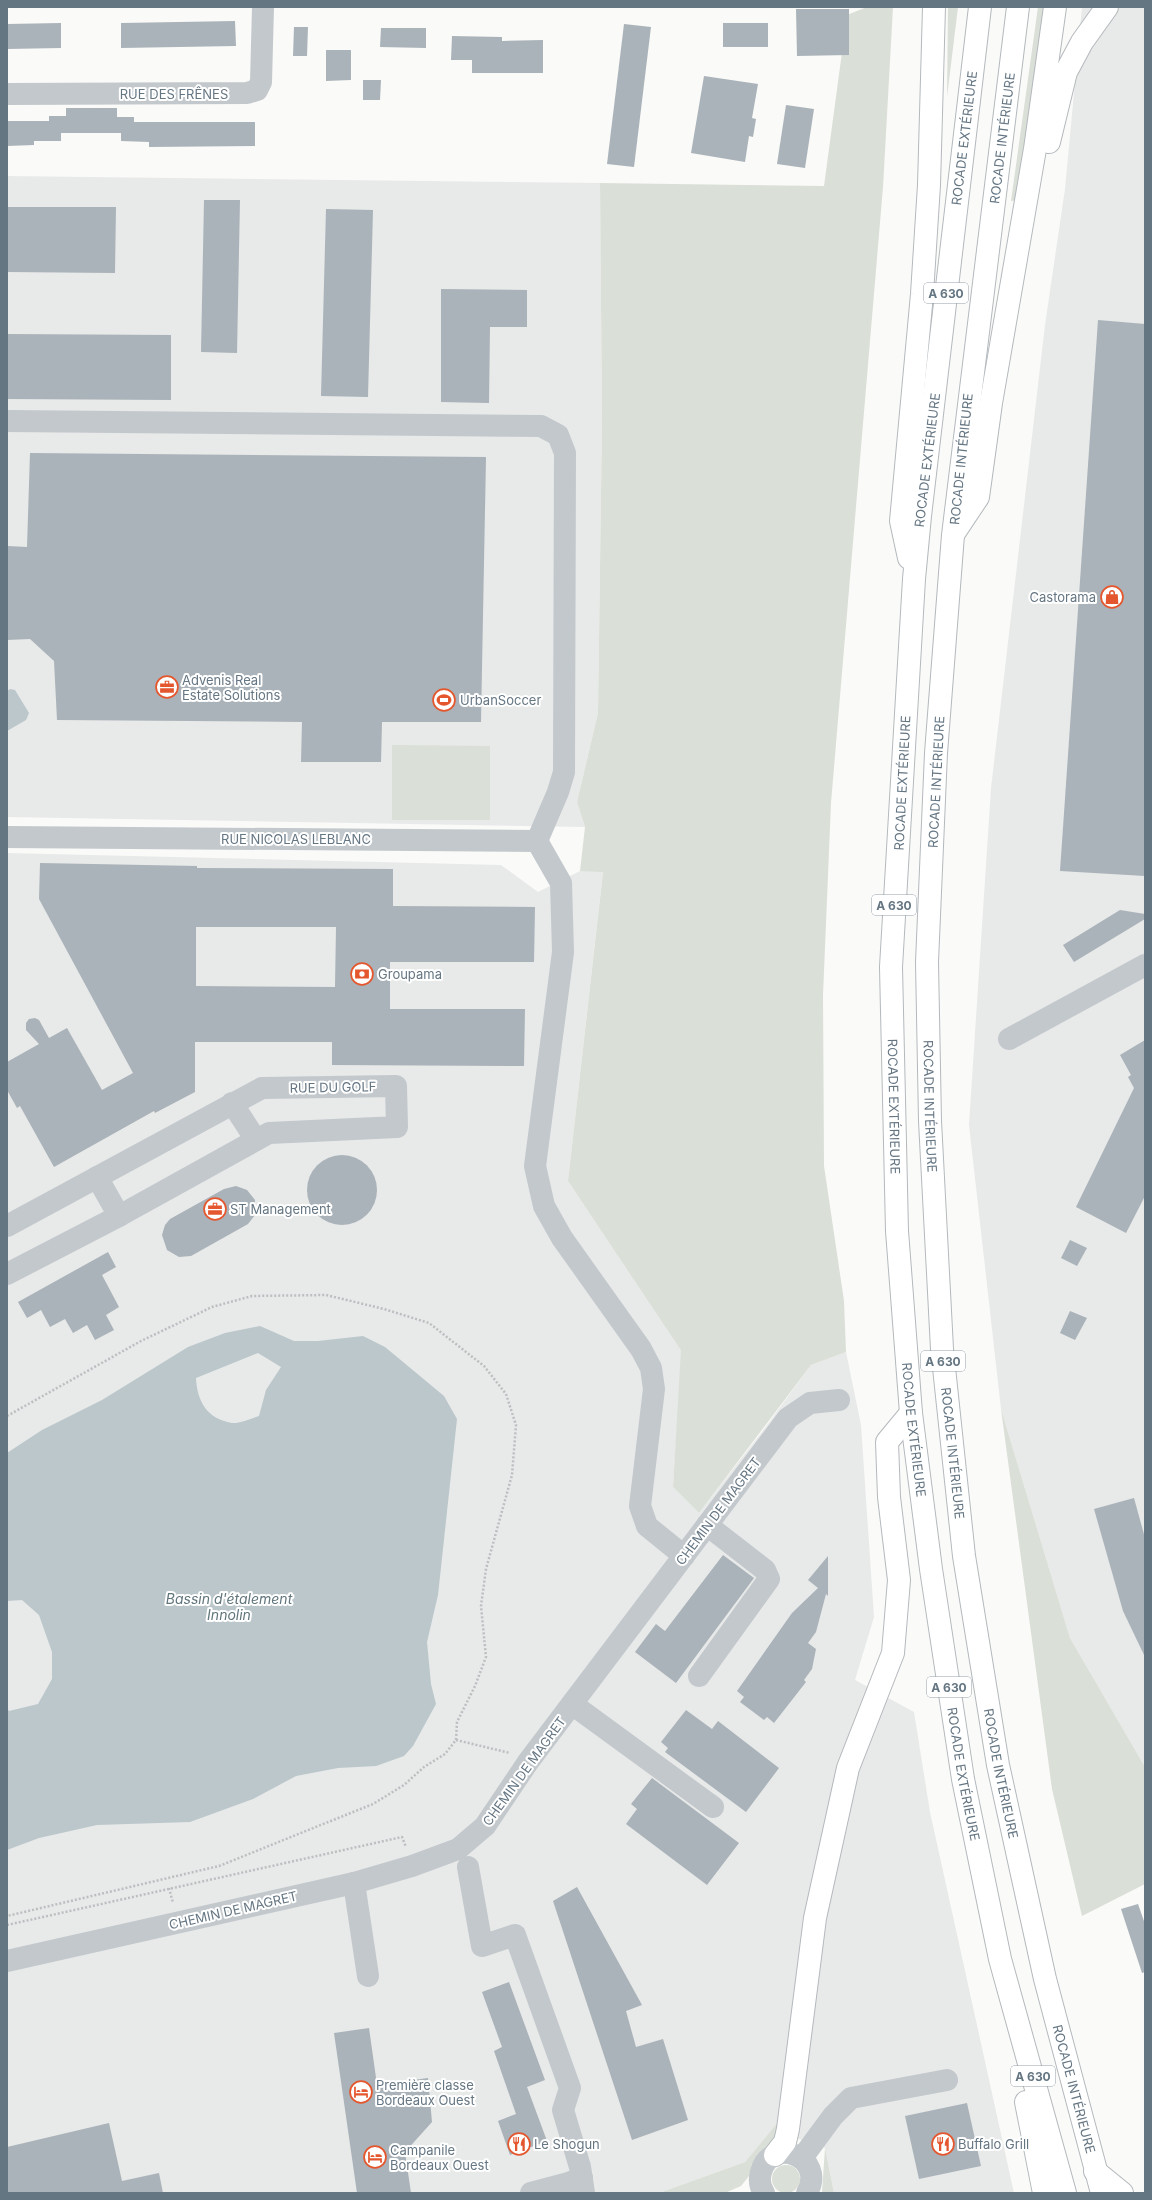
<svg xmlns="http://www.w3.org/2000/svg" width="1152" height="2200" font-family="Inter,sans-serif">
<rect width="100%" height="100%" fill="#fafaf8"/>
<g fill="#e8e9e9">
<polygon points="1082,7 1145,7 1145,1767 1070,1638 1001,1409 969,1125 991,788 1045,325 1065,189"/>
<polygon points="7,176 600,183 602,421 598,713 577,802 585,827 7,817"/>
<polygon points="7,853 501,865 538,892 580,871 603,871 568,1181 682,1350 673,1487 699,1513 767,1425 811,1365 846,1352 861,1425 874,1617 855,1680 914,1712 930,1812 1014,2193 834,2193 825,2148 796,2138 778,2122 745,2162 659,2193 7,2193"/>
</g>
<g fill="#dadfd7">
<polygon points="867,7 893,7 883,187 831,803 823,995 824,1166 844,1301 846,1352 811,1365 699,1513 673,1487 681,1350 568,1181 603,872 580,871 585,827 577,802 598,713 602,421 600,183 824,186 847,15"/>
<polygon points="948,7 958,7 947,97"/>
<polygon points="1038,7 1045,7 1018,200 1011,201"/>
<polygon points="392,745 490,746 490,820 392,820"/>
<polygon points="1001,1409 1070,1638 1145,1767 1145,1884 1082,1916 1052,1789"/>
<polygon points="778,2122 783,2124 773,2145 760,2153 752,2164 749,2176 741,2186 725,2193 659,2193 745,2162"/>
<polygon points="825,2148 834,2193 822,2193"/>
<circle cx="786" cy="2179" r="14"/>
</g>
<g fill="#bbc7cb" fill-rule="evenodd">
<polygon points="10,689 15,690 29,713 26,720 7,731 7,691"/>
<path d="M260 1326 294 1341H318L363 1336 385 1347 444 1396 457 1419 438 1595 427 1642 431 1684 436 1704 413 1746 404 1756 376 1766 338 1768 296 1776 253 1799 190 1822 97 1825 39 1838 7 1850V1708L9 1711 38 1704 52 1679V1652L39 1615 22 1600 7 1601V1453L42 1430 102 1400 188 1347 225 1333ZM258 1353 281 1367 266 1390 259 1416C252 1418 239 1424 232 1423 207 1419 197 1401 196 1378Z"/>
</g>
<g fill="#aab3b9" fill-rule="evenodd">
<polygon points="796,9 849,9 849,55 797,56"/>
<polygon points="235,21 236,46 121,48 121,23"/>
<polygon points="61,23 61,48 7,49 7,24"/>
<rect x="723" y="23" width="45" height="24"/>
<polygon points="624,24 651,27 634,167 607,164"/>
<polygon points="294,27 308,27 307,56 293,56"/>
<polygon points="381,28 426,28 426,48 380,47"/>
<polygon points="452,36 502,37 502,41 543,40 543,73 472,73 472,60 451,60"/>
<polygon points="326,50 351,50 351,80 326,81"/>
<polygon points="704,76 758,84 752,118 756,119 753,137 749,136 745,162 691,153"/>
<polygon points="363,80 381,80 380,100 363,100"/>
<polygon points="786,105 814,109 805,168 777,164"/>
<polygon points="66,108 117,108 117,117 134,117 134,122 255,122 255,146 149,147 149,142 121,141 121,133 61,133 61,141 34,141 34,145 7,146 7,121 49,121 49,116 66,116"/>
<polygon points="204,200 240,200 237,353 201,352"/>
<polygon points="7,207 116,207 115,273 7,272"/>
<polygon points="326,209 373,210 368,397 321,396"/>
<polygon points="441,289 527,290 527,327 490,327 489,403 441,402"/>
<polygon points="1098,320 1145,324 1145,876 1060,871"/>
<polygon points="7,334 171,335 171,400 7,399"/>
<polygon points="30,453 486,457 481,722 382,722 381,762 301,762 302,722 57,720 54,661 30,639 7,640 7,546 27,547"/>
<path d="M40 863 197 866V868L393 869V906L535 907 534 962H390V1009H525L524 1066 332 1065V1042H195V1092L155 1113 154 1111 54 1167 20 1106 17 1108 7 1090V1062L39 1044 26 1030V1023L29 1019 35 1018 39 1020 49 1038 67 1028 102 1090 133 1073 39 899ZM196 927H336L335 987 196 986Z"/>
<polygon points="1120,910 1145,914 1145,919 1074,962 1063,945"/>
<polygon points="1145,1040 1145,1196 1126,1233 1076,1207 1134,1088 1128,1077 1131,1075 1120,1055"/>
<circle cx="342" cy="1190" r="35"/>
<polygon points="236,1186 247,1190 255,1200 255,1215 248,1224 191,1256 179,1257 167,1250 162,1235 165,1225 170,1219 224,1189"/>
<polygon points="1070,1240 1087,1248 1077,1266 1061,1258"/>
<polygon points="108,1252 116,1267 102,1275 119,1307 106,1315 114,1330 95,1340 87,1325 73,1333 65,1319 50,1327 41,1310 27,1318 18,1302"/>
<polygon points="1070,1311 1087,1318 1075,1340 1060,1333"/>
<polygon points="1134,1498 1145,1538 1145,1657 1123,1611 1094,1509"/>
<polygon points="723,1555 754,1578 676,1683 635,1652 656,1624 665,1631"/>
<polygon points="828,1556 828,1596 826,1594 816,1632 808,1643 816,1649 812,1669 804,1680 806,1682 774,1723 767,1717 764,1720 740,1702 744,1697 737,1691 792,1613 818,1588 808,1580"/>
<polygon points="686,1710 712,1729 718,1721 779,1768 746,1812 665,1752 668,1748 661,1742"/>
<polygon points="652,1778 739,1843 707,1885 626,1824 637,1809 631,1804"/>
<polygon points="577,1887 642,2005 626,2011 636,2047 663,2039 688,2120 632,2140 553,1901"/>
<polygon points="1138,1904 1145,1924 1145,1972 1142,1973 1121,1909"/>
<polygon points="509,1982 545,2080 527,2087 547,2141 510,2155 498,2121 516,2114 494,2051 502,2047 482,1992"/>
<polygon points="369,2028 377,2085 428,2078 432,2122 405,2152 411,2193 357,2193 334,2033"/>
<polygon points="967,2103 981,2166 919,2179 905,2116"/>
<polygon points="109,2123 122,2181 159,2173 163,2193 7,2193 7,2147"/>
</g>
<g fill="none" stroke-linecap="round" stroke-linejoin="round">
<g stroke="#b4b9bd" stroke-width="24">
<g id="highway">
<path id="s1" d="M980 7 920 516 914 579 891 967 897 1231 911 1413 931 1569 963 1779 1000 1959 1065 2193"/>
<path id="s2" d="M1018 7 953 535 936 753 927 962 930 1121 942 1349 964 1556 998 1765 1045 1979 1102 2193"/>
<polyline points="1049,142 1066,72 1082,42 1107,7"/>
<polyline points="954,533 978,497 991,403 1035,149 1055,7"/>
<polyline points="909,558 901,521 922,294 929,185 934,7"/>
<polyline points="1026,2102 1044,2193"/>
<polyline points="775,2155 785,2142 788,2129 815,1918 848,1768 893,1653 899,1580 889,1497 887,1442 911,1413"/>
<polyline points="1095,2171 1122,2193"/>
</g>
</g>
<g stroke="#bbbfc2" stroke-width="2.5" stroke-dasharray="2 2" stroke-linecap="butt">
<polyline points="7,1416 141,1341 212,1307 252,1296 326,1295 384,1309 429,1323 484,1366 506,1394 516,1425 512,1475 486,1569 481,1606 486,1657 475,1686 457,1722 456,1740 445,1754 424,1767 404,1785 373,1804 219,1866 7,1916"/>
<polyline points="456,1740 510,1753"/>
<polyline points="169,1888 173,1903"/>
<polyline points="7,1925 402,1837 406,1847"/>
</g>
<g stroke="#c3c8cc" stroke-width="22">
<polyline points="7,94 247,93 257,90 261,82 263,7"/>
<polyline points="7,421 541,426 558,435 565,453 564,772 558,792 537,841"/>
<polyline points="7,837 537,841 561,883 563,952 535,1166 544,1206 562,1238 641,1349 651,1368 654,1389 640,1506 647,1526 684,1556"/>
<polyline points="1009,1039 1145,965"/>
<polyline points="232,1103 256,1140"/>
<polyline points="97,1177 119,1216"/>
<polyline points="7,1226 262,1088 396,1086 397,1127 269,1133 119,1216 7,1274"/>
<polyline points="699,1676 769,1579 765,1570 707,1525"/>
<polyline points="572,1704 713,1807"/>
<polyline points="468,1867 482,1946 515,1935 570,2088 563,2110 580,2167 584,2193"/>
<polyline points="354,1883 368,1976"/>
<polyline points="7,1961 354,1883 412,1866 458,1849 485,1826 528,1762 788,1418 810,1403 839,1400"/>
<polyline points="802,2158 833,2116 851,2098 947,2080"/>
<polyline points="531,2193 565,2184 582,2178"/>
<path d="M764 2193C760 2187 759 2179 761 2172 771 2135 827 2157 807 2193"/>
</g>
<use href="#highway" stroke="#fff" stroke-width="22"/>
</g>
<defs>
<g id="shop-ring" transform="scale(1.15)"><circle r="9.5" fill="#fff" stroke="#e4572e" stroke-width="1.5"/><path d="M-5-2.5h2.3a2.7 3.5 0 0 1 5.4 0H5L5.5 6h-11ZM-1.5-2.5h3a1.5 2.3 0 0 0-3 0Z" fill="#e4572e"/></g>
<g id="office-ring" transform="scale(1.15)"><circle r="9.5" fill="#fff" stroke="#e4572e" stroke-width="1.5"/><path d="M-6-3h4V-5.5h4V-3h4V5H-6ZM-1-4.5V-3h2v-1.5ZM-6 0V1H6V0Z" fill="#e4572e"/></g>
<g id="stadium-ring" transform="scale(1.15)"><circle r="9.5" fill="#fff" stroke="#e4572e" stroke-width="1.5"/><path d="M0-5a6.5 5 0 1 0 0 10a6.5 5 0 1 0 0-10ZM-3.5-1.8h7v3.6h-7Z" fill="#e4572e"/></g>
<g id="bank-ring" transform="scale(1.15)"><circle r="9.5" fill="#fff" stroke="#e4572e" stroke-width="1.5"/><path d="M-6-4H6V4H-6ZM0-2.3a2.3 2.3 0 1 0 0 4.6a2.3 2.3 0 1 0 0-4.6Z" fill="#e4572e"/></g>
<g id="hotel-ring" transform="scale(1.15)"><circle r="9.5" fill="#fff" stroke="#e4572e" stroke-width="1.5"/><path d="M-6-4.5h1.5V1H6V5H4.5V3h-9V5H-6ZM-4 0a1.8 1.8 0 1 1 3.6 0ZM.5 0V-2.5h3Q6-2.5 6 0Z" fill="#e4572e"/></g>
<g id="restaurant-ring" transform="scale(1.15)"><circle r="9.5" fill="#fff" stroke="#e4572e" stroke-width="1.5"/><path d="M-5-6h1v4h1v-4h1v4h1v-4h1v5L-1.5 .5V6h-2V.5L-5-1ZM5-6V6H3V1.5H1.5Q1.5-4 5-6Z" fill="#e4572e"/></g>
</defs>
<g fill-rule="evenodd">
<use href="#shop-ring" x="1112" y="597"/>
<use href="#office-ring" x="167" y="687"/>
<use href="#stadium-ring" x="444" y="700"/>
<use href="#bank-ring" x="362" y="974"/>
<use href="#office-ring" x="215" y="1209"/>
<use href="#hotel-ring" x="361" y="2092"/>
<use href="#restaurant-ring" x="519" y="2144"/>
<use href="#restaurant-ring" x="943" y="2144"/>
<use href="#hotel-ring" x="375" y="2157"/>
</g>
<g text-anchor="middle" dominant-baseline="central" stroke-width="4" stroke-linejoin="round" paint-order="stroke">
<g fill="#fff" stroke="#939fa8" stroke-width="1">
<rect x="924" y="283" width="44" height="20" rx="3"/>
<rect x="872" y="895" width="44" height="20" rx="3"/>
<rect x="921" y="1351" width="44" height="20" rx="3"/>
<rect x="927" y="1677" width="44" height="20" rx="3"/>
<rect x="1011" y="2066" width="44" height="20" rx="3"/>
</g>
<g font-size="12" font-weight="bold" fill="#657683">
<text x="946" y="293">A 630</text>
<text x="894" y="905">A 630</text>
<text x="943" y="1361">A 630</text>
<text x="949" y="1687">A 630</text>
<text x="1033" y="2076">A 630</text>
</g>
<g font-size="13" fill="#657683" stroke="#fff">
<text x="174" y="94">RUE DES FRÊNES</text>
<text transform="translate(964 138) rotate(-83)">ROCADE EXTÉRIEURE</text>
<text transform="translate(1002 138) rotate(-83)">ROCADE INTÉRIEURE</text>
<text transform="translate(961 459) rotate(-84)">ROCADE INTÉRIEURE</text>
<text transform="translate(927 460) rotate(-83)">ROCADE EXTÉRIEURE</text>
<text transform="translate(936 782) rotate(-87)">ROCADE INTÉRIEURE</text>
<text transform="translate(902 783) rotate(-87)">ROCADE EXTÉRIEURE</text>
<text x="296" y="839">RUE NICOLAS LEBLANC</text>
<text transform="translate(333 1087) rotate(-1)">RUE DU GOLF</text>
<text stroke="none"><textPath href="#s1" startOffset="1104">ROCADE EXTÉRIEURE</textPath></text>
<text stroke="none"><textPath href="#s2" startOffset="1104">ROCADE INTÉRIEURE</textPath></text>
<text stroke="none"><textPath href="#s1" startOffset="1428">ROCADE EXTÉRIEURE</textPath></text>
<text stroke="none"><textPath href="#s2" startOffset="1452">ROCADE INTÉRIEURE</textPath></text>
<text transform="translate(718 1511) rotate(-53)">CHEMIN DE MAGRET</text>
<text transform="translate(524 1771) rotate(-54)">CHEMIN DE MAGRET</text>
<text stroke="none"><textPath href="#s2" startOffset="1776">ROCADE INTÉRIEURE</textPath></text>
<text stroke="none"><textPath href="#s1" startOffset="1776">ROCADE EXTÉRIEURE</textPath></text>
<text transform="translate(233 1910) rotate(-13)">CHEMIN DE MAGRET</text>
<text stroke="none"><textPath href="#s2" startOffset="2100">ROCADE INTÉRIEURE</textPath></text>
</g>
<g font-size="13" fill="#657683" stroke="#fff" text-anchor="start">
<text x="1096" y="597" text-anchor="end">Castorama</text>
<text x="182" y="680">Advenis Real<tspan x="182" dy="15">Estate Solutions</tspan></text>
<text x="460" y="700">UrbanSoccer</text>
<text x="378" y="974">Groupama</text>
<text x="230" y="1209">ST Management</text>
<text x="376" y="2085">Première classe<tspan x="376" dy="15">Bordeaux Ouest</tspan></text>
<text x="534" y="2144">Le Shogun</text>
<text x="958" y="2144">Buffalo Grill</text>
<text x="390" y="2150">Campanile<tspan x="390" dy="15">Bordeaux Ouest</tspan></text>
</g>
<g font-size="14" font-style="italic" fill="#60757c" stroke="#fff">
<text x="229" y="1598">Bassin d'étalement<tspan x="229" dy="16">Innolin</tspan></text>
</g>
</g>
<rect width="1152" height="2200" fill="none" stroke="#657683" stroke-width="16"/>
</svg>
